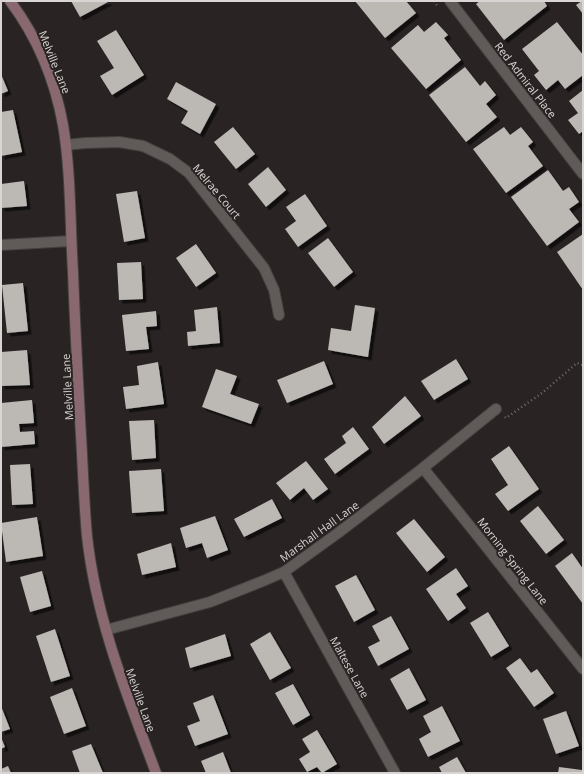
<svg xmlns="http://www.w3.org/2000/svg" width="584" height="774" font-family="'Open Sans',sans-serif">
<defs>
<filter id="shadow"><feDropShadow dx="3.5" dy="3.5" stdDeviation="0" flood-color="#0009"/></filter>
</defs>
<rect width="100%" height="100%" fill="#292423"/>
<g fill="#bcb8b4" filter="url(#shadow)">
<polygon points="71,1 110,1 80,17"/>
<polygon points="355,1 406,1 416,13 385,38"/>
<polygon points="480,1 544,1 547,6 504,40 476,4"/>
<polygon points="582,1 583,1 583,14 576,5"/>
<polygon points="436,22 448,35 444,38 461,60 426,89 391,48 418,25 424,32"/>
<polygon points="557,22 583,55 583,75 565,89 558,80 546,90 534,75 539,71 522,49"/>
<polygon points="116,30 144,75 112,95 100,76 114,68 97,41"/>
<polygon points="465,67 480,86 485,81 496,95 486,104 497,117 466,142 429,95"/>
<polygon points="1,74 8,91 1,94"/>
<polygon points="176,82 216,104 200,134 181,123 188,111 167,99"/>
<polygon points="583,90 583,131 579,134 568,120 578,113 569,101"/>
<polygon points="13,110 22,152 1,156 1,112"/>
<polygon points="233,127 255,154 236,169 214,142"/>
<polygon points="504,127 510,135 521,127 533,142 528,146 543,166 506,193 473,149"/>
<polygon points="268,167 286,190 266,207 248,184"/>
<polygon points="548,170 563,191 569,187 579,202 569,209 579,222 547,246 511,197"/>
<polygon points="24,181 27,206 1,208 1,184"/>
<polygon points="137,191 145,238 124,242 116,194"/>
<polygon points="305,194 327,226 298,247 285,229 296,221 286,207"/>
<polygon points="583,234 583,290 557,252"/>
<polygon points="328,238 353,272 334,287 308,253"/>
<polygon points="196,244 216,273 196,287 176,258"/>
<polygon points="141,262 143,299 119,300 117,263"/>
<polygon points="23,283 28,331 7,333 2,285"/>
<polygon points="355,305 375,308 368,357 328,350 331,328 351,331"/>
<polygon points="217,307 220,343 188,346 187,332 196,331 194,310"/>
<polygon points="156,311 157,326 146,327 149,349 126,351 122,315"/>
<polygon points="27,350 30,385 1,386 1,352"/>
<polygon points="456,359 468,379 434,400 421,381"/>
<polygon points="324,361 333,384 287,403 277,380"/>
<polygon points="158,362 164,404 126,409 123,387 139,385 137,366"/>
<polygon points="216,369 237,376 230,394 259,404 251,424 202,407"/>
<polygon points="405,396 421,416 384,444 372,427"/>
<polygon points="32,400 34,423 19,424 20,432 34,431 35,444 1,447 1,403"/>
<polygon points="154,420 156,458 132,460 129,421"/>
<polygon points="353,427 369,449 335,474 324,459 346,443 342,436"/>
<polygon points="509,446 539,489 508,511 495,494 508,485 491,459"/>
<polygon points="306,461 328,489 313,500 304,488 290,500 276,483"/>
<polygon points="30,464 33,504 12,505 10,465"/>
<polygon points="161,469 164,511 132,513 129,471"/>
<polygon points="272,499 282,518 244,537 234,519"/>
<polygon points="538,506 564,540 546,554 520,521"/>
<polygon points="215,516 228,550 207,558 202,543 186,548 180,528"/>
<polygon points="37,517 43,556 6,562 1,523"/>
<polygon points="414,519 445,557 427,572 396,533"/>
<polygon points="171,543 176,567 142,575 137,554"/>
<polygon points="572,553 583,569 583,604 555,566"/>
<polygon points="456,568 468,586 456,594 466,608 448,621 426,589"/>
<polygon points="42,571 51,606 30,612 20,577"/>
<polygon points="356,575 375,610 354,622 335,586"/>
<polygon points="488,612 509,646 491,657 470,623"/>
<polygon points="391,616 409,649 378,666 368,647 380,641 372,626"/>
<polygon points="55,629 70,676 51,682 36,636"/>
<polygon points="270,632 291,668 270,680 250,644"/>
<polygon points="225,634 231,656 190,668 185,648"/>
<polygon points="520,658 531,673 537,669 554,693 534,707 506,668"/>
<polygon points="409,668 426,700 407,710 390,679"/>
<polygon points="293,684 310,715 293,725 275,693"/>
<polygon points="72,688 86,726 64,734 50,697"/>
<polygon points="213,695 228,734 195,746 187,726 200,721 193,703"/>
<polygon points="1,706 10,729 1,732"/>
<polygon points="442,706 460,741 428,757 419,739 431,732 423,716"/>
<polygon points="566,711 579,746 556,754 543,719"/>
<polygon points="317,730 337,764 322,773 317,767 307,772 299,759 310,752 302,739"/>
<polygon points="1,737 5,747 1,749"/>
<polygon points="91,744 103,773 80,773 72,751"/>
<polygon points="223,752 231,773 206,773 201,761"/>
<polygon points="457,757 466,773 442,773 439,767"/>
<polygon points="8,766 11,773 1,773 1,769"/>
<polygon points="559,767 582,770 582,773 558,773"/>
</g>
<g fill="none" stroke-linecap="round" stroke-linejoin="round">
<g stroke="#454140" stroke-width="12">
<g id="street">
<polyline points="450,1 583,174"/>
<polyline points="66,145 85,143 119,142 143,146 170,159 189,173 264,268 274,290 279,315"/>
<polyline points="1,245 71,241"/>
<polyline points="423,468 477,535 583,669"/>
<polyline points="284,572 395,773"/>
<polyline points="106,630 210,602 263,581 284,572 338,533 423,468 496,409"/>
</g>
</g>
<g stroke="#454140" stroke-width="12">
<path id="secondary" d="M10 1C37 37 55 81 63 125 71 171 70 225 73 272 75 327 78 382 81 436 83 469 84 503 87 536 96 619 127 695 156 773"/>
</g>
<g stroke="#726e6d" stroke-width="2.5" stroke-dasharray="1 3" stroke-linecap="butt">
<polyline points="434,1 438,7"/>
<polyline points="505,417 506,418 542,393 577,363 583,365"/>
</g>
<use href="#street" stroke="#605a59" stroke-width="10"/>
<use href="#secondary" stroke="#89696f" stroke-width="10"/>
</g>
<g text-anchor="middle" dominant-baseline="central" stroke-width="4" stroke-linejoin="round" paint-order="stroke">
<g font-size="11" fill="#d8d5d4" stroke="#292423">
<text transform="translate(55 62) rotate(68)">Melville Lane</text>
<text transform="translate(526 80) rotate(52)">Red Admiral Place</text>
<text transform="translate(217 191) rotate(50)">Melrae Court</text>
<text transform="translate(67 387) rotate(-93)">Melville Lane</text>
<text transform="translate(319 531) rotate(-36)">Marshall Hall Lane</text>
<text transform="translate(513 561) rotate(52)">Morning Spring Lane</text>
<text transform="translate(350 667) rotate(61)">Maltese Lane</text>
<text transform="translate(141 700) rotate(70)">Melville Lane</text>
</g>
</g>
<rect width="584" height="774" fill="none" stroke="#d8d5d4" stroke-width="4"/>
</svg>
